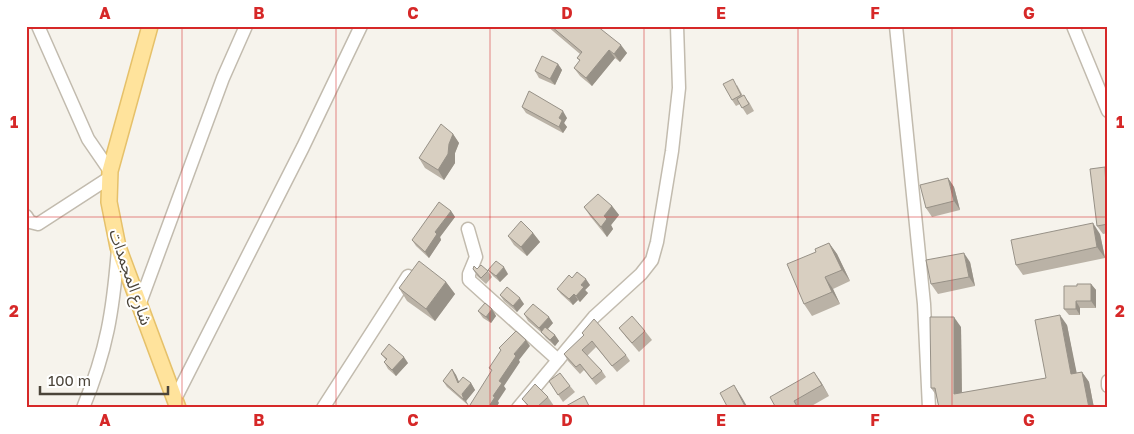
<svg xmlns="http://www.w3.org/2000/svg" width="1134" height="434" font-family="'Golos Text','Noto Sans Arabic',sans-serif">
<rect width="100%" height="100%" fill="#f6f3ec"/>
<g fill="none" stroke-linecap="round" stroke-linejoin="round">
<g stroke="#c2bbae" stroke-width="15">
<g id="minor">
<polyline points="38,26 88,139 110,171"/>
<polyline points="896,26 924,304 929,408"/>
<polyline points="1073,26 1108,111"/>
<polyline points="26,216 30,222 38,224 109,178"/>
<polyline points="468,229 476,257 469,274 469,280 558,360"/>
<polyline points="140,303 223,78 246,26"/>
<polyline points="1108,381 1108,386"/>
<polyline points="175,399 303,147 361,26"/>
<path d="M83 408C107 350 113 311 118 249"/>
<polyline points="323,408 408,276"/>
<polyline points="518,408 594,317 641,274 652,260 657,242 672,151 679,88 677,26"/>
</g>
</g>
<g stroke="#e6c16a" stroke-width="18">
<polyline id="major" points="150,26 110,171 109,202 118,247 178,408"/>
</g>
<use href="#minor" stroke="#fff" stroke-width="12"/>
<use href="#major" stroke="#ffe39c" stroke-width="15"/>
</g>
<g fill="#bab2a6">
<polygon points="547,26 597,26 627,53 620,62 615,58 592,86 580,76 574,68 580,61 577,58 580,54"/>
<polygon points="558,64 562,70 555,85 539,78 535,71"/>
<polygon points="737,85 743,96 749,102 754,111 747,115 740,104 736,106 732,100"/>
<polygon points="522,107 567,118 564,123 567,127 563,133 526,113"/>
<polygon points="453,134 459,143 455,153 455,163 444,180 425,168 419,158"/>
<polygon points="1105,167 1108,172 1108,233 1103,234 1097,226"/>
<polygon points="948,178 954,187 960,210 932,217 926,208"/>
<polygon points="612,206 619,215 611,225 613,229 607,237 590,216 584,207"/>
<polygon points="451,211 455,217 440,237 441,240 429,258 416,246 412,240"/>
<polygon points="533,233 540,242 527,256 514,245 508,236"/>
<polygon points="1100,234 1105,258 1023,275 1016,265"/>
<polygon points="829,243 837,254 850,281 833,289 840,304 812,316 804,304 816,252"/>
<polygon points="970,262 975,286 938,294 931,284"/>
<polygon points="473,269 477,269 488,271 492,277 486,284 477,276"/>
<polygon points="488,270 508,274 500,282 493,276"/>
<polygon points="572,278 590,285 585,290 588,293 580,302 578,300 573,305 561,294 557,289"/>
<polygon points="446,282 455,294 435,321 407,301 399,288"/>
<polygon points="1091,284 1096,290 1096,308 1080,308 1080,315 1069,315 1064,309 1077,286"/>
<polygon points="500,295 524,304 517,312 504,301"/>
<polygon points="492,309 496,316 491,323 483,318 478,311"/>
<polygon points="524,314 553,323 548,329 555,335 559,341 555,346 546,338 542,333 528,321"/>
<polygon points="1067,325 1076,373 1082,372 1089,382 1094,408 939,408 936,395 931,388 961,327 962,393 1046,378"/>
<polygon points="619,328 645,331 652,340 639,352 626,337"/>
<polygon points="582,333 626,355 630,361 617,372 596,347 587,356 602,371 606,377 596,385 584,370 580,374 568,361 564,354 584,336"/>
<polygon points="381,354 408,363 396,376 388,369 384,362 386,360"/>
<polygon points="452,369 456,375 459,382 471,383 475,390 466,401 469,406 447,387 443,381"/>
<polygon points="549,381 570,386 575,392 563,402"/>
<polygon points="821,382 829,396 808,408 776,408"/>
<polygon points="548,397 554,406 552,408 529,408 522,399"/>
</g>
<g fill="#979187">
<polygon points="621,45 627,53 620,62 614,54"/>
<polygon points="609,50 615,58 592,86 586,78"/>
<polygon points="558,64 562,70 555,85 550,79"/>
<polygon points="563,111 567,118 564,123 567,127 563,133 559,127 559,118"/>
<polygon points="453,134 459,143 455,153 455,163 444,180 438,170"/>
<polygon points="1105,167 1108,172 1108,190 1106,188"/>
<polygon points="948,178 954,187 960,210 954,201"/>
<polygon points="612,206 619,215 611,225 613,229 607,237 601,227 604,216"/>
<polygon points="451,211 455,217 440,237 441,240 429,258 425,252 435,232"/>
<polygon points="1093,223 1100,234 1105,258 1097,247"/>
<polygon points="533,233 540,242 527,256 521,247"/>
<polygon points="829,243 837,254 850,281 842,270"/>
<polygon points="964,253 970,262 975,286 969,277"/>
<polygon points="504,267 508,274 500,282 496,276"/>
<polygon points="825,277 833,289 840,304 832,292"/>
<polygon points="586,279 590,285 585,290 588,293 580,302 576,296 581,285"/>
<polygon points="446,282 455,294 435,321 426,309"/>
<polygon points="1091,284 1096,290 1096,308 1091,301"/>
<polygon points="574,294 578,300 573,305 569,299"/>
<polygon points="520,298 524,304 517,312 513,306"/>
<polygon points="1076,301 1080,308 1080,315 1076,309"/>
<polygon points="492,309 496,316 491,323 486,317"/>
<polygon points="1060,315 1067,325 1079,384 1071,374"/>
<polygon points="549,317 553,323 543,334 539,328"/>
<polygon points="954,317 961,327 962,405 954,394"/>
<polygon points="555,335 559,341 555,346 550,340"/>
<polygon points="526,340 530,346 519,360 520,362 504,386 506,389 498,401 499,403 496,408 488,408 499,381 514,354"/>
<polygon points="404,357 408,363 396,376 392,370"/>
<polygon points="452,369 456,375 462,389 458,383"/>
<polygon points="814,372 821,382 829,396 822,385"/>
<polygon points="1082,372 1089,382 1094,408 1089,408"/>
<polygon points="471,383 475,390 466,401 469,406 464,400 462,394"/>
<polygon points="734,385 741,396 748,408 746,408"/>
</g>
<g fill="#d8cfc1" stroke="#979187">
<polygon points="551,26 597,26 621,45 614,54 609,50 586,78 574,68 580,60 577,58 582,52"/>
<polygon points="542,56 558,64 550,79 535,71"/>
<polygon points="733,79 741,95 732,100 723,84"/>
<polygon points="529,91 563,111 559,118 562,120 559,127 522,107"/>
<polygon points="744,95 749,104 742,108 737,99"/>
<polygon points="441,124 453,134 449,144 448,154 438,170 419,158"/>
<polygon points="1105,167 1106,188 1108,188 1108,224 1097,226 1090,169"/>
<polygon points="948,178 954,201 926,208 920,185"/>
<polygon points="598,194 612,206 604,216 607,219 601,227 584,207"/>
<polygon points="439,202 451,211 435,232 437,234 425,252 412,240"/>
<polygon points="521,221 533,233 521,247 508,236"/>
<polygon points="1093,223 1097,247 1016,265 1011,240"/>
<polygon points="829,243 842,270 825,277 832,292 804,304 787,264 816,252 815,249"/>
<polygon points="964,253 969,277 931,284 926,260"/>
<polygon points="419,261 446,282 426,309 399,288"/>
<polygon points="496,261 504,267 496,276 488,270"/>
<polygon points="481,265 488,271 481,278 473,269 474,266 477,269"/>
<polygon points="577,272 586,279 581,285 584,287 576,296 574,294 569,299 557,289 569,275 572,278"/>
<polygon points="1077,284 1091,284 1091,301 1076,301 1076,309 1064,309 1064,286 1077,286"/>
<polygon points="507,287 520,298 513,306 500,295"/>
<polygon points="485,303 492,309 486,317 478,311"/>
<polygon points="533,304 549,317 539,328 524,314"/>
<polygon points="1060,315 1071,374 1082,372 1089,408 939,408 935,388 931,388 930,317 954,317 954,394 1046,378 1035,320"/>
<polygon points="632,316 645,331 632,343 619,328"/>
<polygon points="594,319 626,355 612,366 592,341 582,350 602,371 592,379 580,364 576,367 564,354 584,335 582,333"/>
<polygon points="545,327 555,335 550,340 541,332"/>
<polygon points="516,331 526,340 514,354 516,356 499,381 502,383 493,396 495,397 488,408 475,408 470,405 492,370 489,368 501,350 499,348"/>
<polygon points="389,344 404,357 392,370 384,362 387,359 381,354"/>
<polygon points="452,369 458,383 463,377 471,383 462,394 464,400 443,381"/>
<polygon points="814,372 822,385 794,401 798,408 776,408 770,397"/>
<polygon points="560,373 570,386 558,395 549,381"/>
<polygon points="535,384 548,397 536,408 531,408 522,399"/>
<polygon points="734,385 746,408 728,408 720,393"/>
<polygon points="584,396 590,408 566,408 566,406"/>
</g>
<path fill="none" stroke="#d62828" stroke-width="1" stroke-opacity="0.55" d="M182 26V408M336 26V408M490 26V408M644 26V408M798 26V408M952 26V408M26 217H1108"/>
<g text-anchor="middle" dominant-baseline="central" stroke-width="4" stroke-linejoin="round" paint-order="stroke">
<g font-size="16" fill="#4b4439" stroke="#fff">
<text transform="translate(131 277) rotate(71)">شارع المجمدات</text>
</g>
</g>
<rect width="1134" height="434" fill="none" stroke="#ffffff" stroke-width="55"/>
<path d="M40 386v8h128v-8" fill="none" stroke="#4b4439" stroke-width="2.5"/>
<text x="48" y="386" font-size="15" fill="#4b4439" stroke="#ffffff" stroke-width="4" paint-order="stroke">100 m</text>
<rect x="28" y="28" width="1078" height="378" fill="none" stroke="#d62828" stroke-width="2"/>
<g font-size="16" text-anchor="middle" font-weight="bold" fill="#d62828">
<text x="105" y="19">A</text>
<text x="259" y="19">B</text>
<text x="413" y="19">C</text>
<text x="567" y="19">D</text>
<text x="721" y="19">E</text>
<text x="875" y="19">F</text>
<text x="1029" y="19">G</text>
<text x="14" y="128">1</text>
<text x="1120" y="128">1</text>
<text x="14" y="317">2</text>
<text x="1120" y="317">2</text>
<text x="105" y="426">A</text>
<text x="259" y="426">B</text>
<text x="413" y="426">C</text>
<text x="567" y="426">D</text>
<text x="721" y="426">E</text>
<text x="875" y="426">F</text>
<text x="1029" y="426">G</text>
</g>
</svg>
